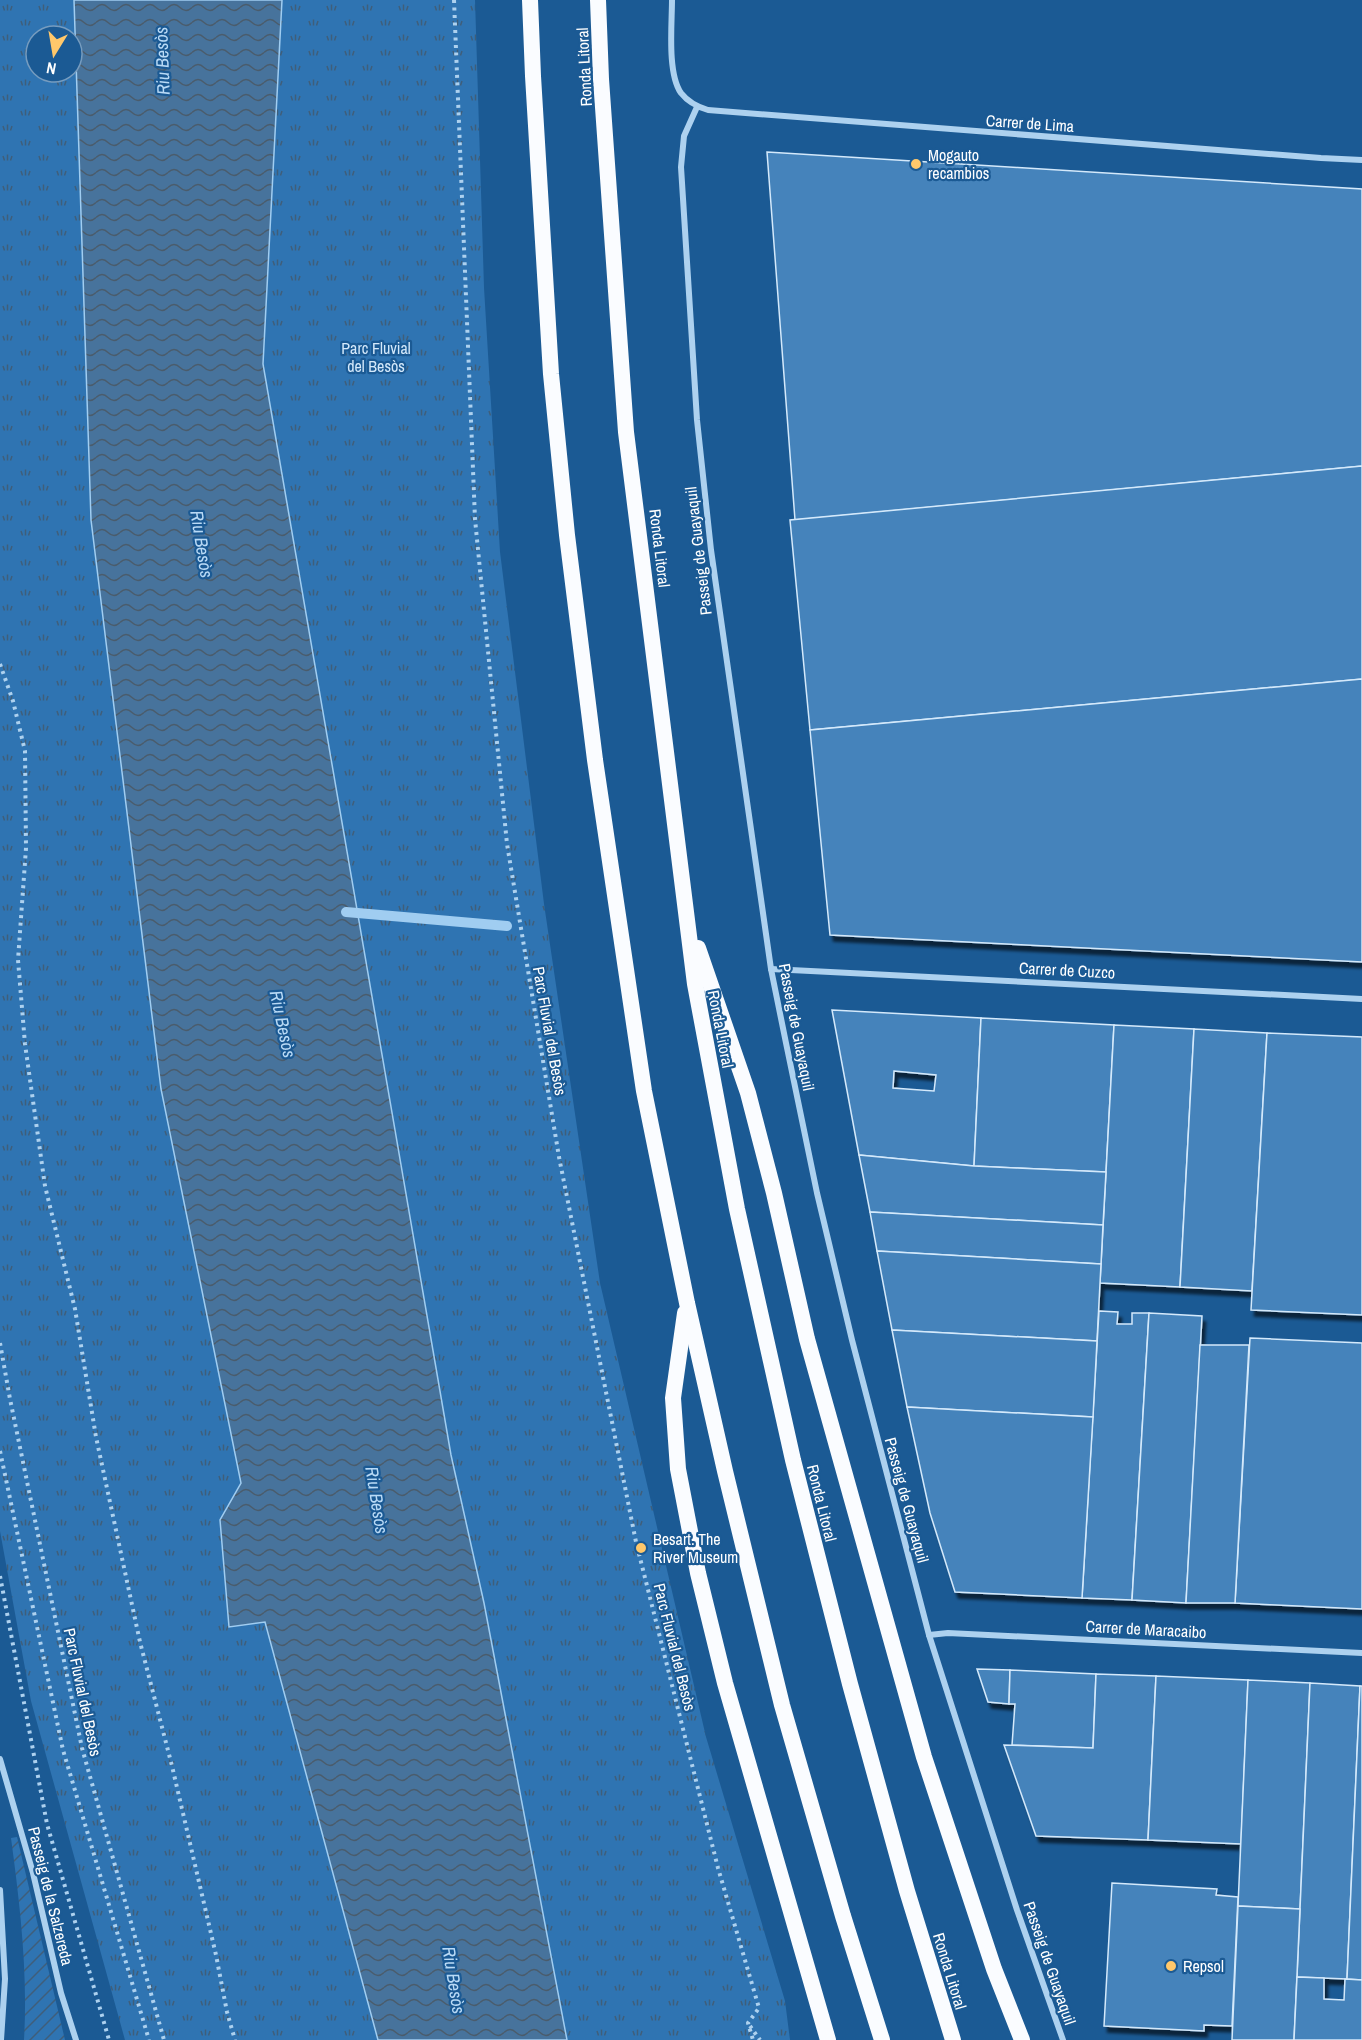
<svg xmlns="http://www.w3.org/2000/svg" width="1362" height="2040" font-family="'Archivo Narrow',sans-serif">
<defs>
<pattern id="grass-tufts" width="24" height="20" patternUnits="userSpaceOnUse" patternTransform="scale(1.5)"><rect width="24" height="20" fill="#2f74b2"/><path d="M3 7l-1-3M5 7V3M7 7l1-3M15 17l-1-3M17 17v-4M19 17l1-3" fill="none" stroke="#3f5e7a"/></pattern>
<pattern id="garden-furrows" width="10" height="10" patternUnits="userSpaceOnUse" patternTransform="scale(1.5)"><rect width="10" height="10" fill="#2f74b2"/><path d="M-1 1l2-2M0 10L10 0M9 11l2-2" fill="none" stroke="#3f5e7a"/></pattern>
<pattern id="water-waves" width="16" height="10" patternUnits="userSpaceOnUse" patternTransform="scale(1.5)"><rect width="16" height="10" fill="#47739c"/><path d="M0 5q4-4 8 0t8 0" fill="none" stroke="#4a5c6c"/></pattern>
<filter id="shadow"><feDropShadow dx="3.5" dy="6" stdDeviation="1.5" flood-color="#0009"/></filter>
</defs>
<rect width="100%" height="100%" fill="#1b5a94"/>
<g fill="url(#grass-tufts)" fill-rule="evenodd">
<path d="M0 0H74L91 520 161 1089 241 1483 220 1520 229 1626 265 1622 378 2040H125L31 1701 0 1531ZM36 36H72V72H36Z"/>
<polygon points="282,0 475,0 484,288 500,552 544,904 600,1283 706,1737 785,2001 790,2040 567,2040 484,1603 451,1455 263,364"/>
</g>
<path fill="url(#garden-furrows)" d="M17 1837 65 2040H24C28 1972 20 1905 11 1838Z"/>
<polygon fill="url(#water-waves)" stroke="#a0cdf1" stroke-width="1.5" points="74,0 282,0 263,364 451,1455 484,1603 567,2040 378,2040 265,1622 229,1627 220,1520 241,1483 161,1089 91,520"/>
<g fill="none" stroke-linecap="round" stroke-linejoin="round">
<polyline stroke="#a0cdf1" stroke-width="10" points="346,912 507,926"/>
</g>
<g fill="#4483bb" stroke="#d4e9fb" stroke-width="1.5" fill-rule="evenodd" filter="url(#shadow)">
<polygon points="767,152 1362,189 1362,466 795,520"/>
<polygon points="1362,466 1362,679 810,730 790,520"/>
<polygon points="1362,679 1362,962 830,935 810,730"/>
<path d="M832 1010 981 1018 974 1166 859 1155ZM894 1071 936 1075 934 1091 893 1088Z"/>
<polygon points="981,1018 1114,1025 1106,1172 974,1166"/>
<polygon points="1114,1025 1194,1029 1180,1287 1100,1283"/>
<polygon points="1194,1029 1267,1033 1252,1291 1180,1287"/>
<polygon points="1267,1033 1362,1037 1362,1315 1251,1310"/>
<polygon points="859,1155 974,1166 1106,1172 1103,1225 870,1212"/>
<polygon points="870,1212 1103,1225 1101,1264 877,1251"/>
<polygon points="877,1251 1101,1264 1097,1341 892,1330"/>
<polygon points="1099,1311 1118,1312 1117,1324 1132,1324 1132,1313 1149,1313 1132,1600 1082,1598"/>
<polygon points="1149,1313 1202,1316 1186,1603 1132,1600"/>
<polygon points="892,1330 1097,1341 1093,1417 907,1407"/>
<polygon points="1250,1338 1362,1343 1362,1609 1235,1603"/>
<polygon points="1200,1345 1249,1345 1235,1603 1186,1603"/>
<polygon points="907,1407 1093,1417 1082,1598 955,1592 930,1513"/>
<polygon points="977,1669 1010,1670 1009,1704 988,1702"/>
<polygon points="1010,1670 1096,1674 1093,1748 1012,1745 1015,1704 1009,1704"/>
<polygon points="1096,1674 1156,1676 1148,1840 1036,1836 1004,1745 1093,1748"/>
<polygon points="1156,1676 1248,1680 1241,1844 1148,1840"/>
<polygon points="1248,1680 1310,1683 1300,1909 1238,1906"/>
<polygon points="1310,1683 1360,1686 1347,1979 1297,1977"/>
<polygon points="1360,1686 1362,1686 1362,1980 1347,1979"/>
<polygon points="1112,1883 1217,1889 1216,1895 1238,1897 1232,2026 1204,2025 1204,2031 1104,2026"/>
<polygon points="1238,1906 1300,1909 1294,2040 1232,2040"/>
<polygon points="1297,1977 1324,1978 1324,1999 1344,2000 1345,1979 1362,1980 1362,2040 1294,2040"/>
</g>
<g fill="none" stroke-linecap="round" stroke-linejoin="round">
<g stroke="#add1ef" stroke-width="4" stroke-dasharray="3 4.5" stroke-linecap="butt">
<polyline points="454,0 475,519 507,844 559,1157 636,1542 718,1868 759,2008 748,2023 753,2040"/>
<polyline points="0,664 13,701 25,751 26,848 18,960 25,1044 45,1186 75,1309 96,1437 140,1642 172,1766 216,1955 227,2012 235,2040"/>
<polyline points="0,1343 10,1399 82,1748 164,2040"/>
<polyline points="0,1451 63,1750 149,2040"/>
<polyline points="0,1576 47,1824 109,2040"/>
<polyline points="750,2026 760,2040"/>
</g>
<g stroke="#add1ef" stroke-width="6">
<path d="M672 0C672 24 667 73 681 93 688 102 698 107 708 110L1321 158 1362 160"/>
<polyline points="697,107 684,136 681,167 697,420 711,550 771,969 786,1043 817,1193 852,1340 929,1635 1017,1910 1063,2040"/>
<polyline points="771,969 1362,999"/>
<polyline points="929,1635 948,1633 1362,1653"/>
<polyline points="0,1759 33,1873 61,1993 76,2040"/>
<polyline points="0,1890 5,1979 1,2040"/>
</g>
<g stroke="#fafcff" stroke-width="16">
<polyline points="530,0 533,76 551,374 567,535 595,760 644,1091 687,1303 725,1471 782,1705 843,1916 882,2040"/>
<polyline points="598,0 601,79 626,432 695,984 737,1209 793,1460 850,1684 907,1891 953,2040"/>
<polyline points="698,948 748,1093 774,1193 807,1339 924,1757 994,1969 1022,2040"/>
<polyline points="685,1313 673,1398 678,1469 698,1573 725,1683 828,2040"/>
</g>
</g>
<g fill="#ffc86b" stroke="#1b5a94" stroke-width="2">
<circle cx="916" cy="164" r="6"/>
<circle cx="641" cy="1548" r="6"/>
<circle cx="1171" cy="1966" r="6"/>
</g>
<g text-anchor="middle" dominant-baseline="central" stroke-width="4.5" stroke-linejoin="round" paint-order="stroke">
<g font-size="16" fill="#fff" stroke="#1b5a94">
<text transform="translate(584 67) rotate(-93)">Ronda Litoral</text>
<text transform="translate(1030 123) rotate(4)">Carrer de Lima</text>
<text transform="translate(660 548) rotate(83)">Ronda Litoral</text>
<text transform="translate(698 551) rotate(-97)">Passeig de Guayaquil</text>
<text transform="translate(1067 970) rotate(3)">Carrer de Cuzco</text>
<text transform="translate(797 1027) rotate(79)">Passeig de Guayaquil</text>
<text transform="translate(721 1029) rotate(79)">Ronda Litoral</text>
<text transform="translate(550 1031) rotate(80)">Parc Fluvial del Besòs</text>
<text transform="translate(907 1500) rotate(75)">Passeig de Guayaquil</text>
<text transform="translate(822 1503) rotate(76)">Ronda Litoral</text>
<text transform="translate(1146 1629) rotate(3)">Carrer de Maracaibo</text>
<text transform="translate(675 1647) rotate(76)">Parc Fluvial del Besòs</text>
<text transform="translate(83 1692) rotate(78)">Parc Fluvial del Besòs</text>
<text transform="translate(51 1896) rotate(76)">Passeig de la Salzereda</text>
<text transform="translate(1050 1963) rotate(71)">Passeig de Guayaquil</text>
<text transform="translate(950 1971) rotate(73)">Ronda Litoral</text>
</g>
<g font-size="16" fill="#fff" stroke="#1b5a94" text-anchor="start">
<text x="928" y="155">Mogauto<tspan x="928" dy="18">recambios</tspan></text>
<text x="653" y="1539">Besart. The<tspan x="653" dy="18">River Museum</tspan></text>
<text x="1183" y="1966">Repsol</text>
</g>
<g font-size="16" fill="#d4e9fb" stroke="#1b5a94">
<text x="376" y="348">Parc Fluvial<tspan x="376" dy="18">del Besòs</tspan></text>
</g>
<g font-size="18" font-style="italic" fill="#b9daf6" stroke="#1b5a94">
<text transform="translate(162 61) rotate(-92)">Riu Besòs</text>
<text transform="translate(202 544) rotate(81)">Riu Besòs</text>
<text transform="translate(283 1024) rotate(78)">Riu Besòs</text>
<text transform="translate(377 1500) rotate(81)">Riu Besòs</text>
<text transform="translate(454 1980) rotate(81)">Riu Besòs</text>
</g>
</g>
<g transform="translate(54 54) rotate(191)"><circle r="28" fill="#1b5a94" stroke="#769cbf" stroke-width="1.5"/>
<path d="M0-4.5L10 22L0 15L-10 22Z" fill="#ffc86b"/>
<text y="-9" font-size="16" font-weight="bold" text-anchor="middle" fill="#ffffff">N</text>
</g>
</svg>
